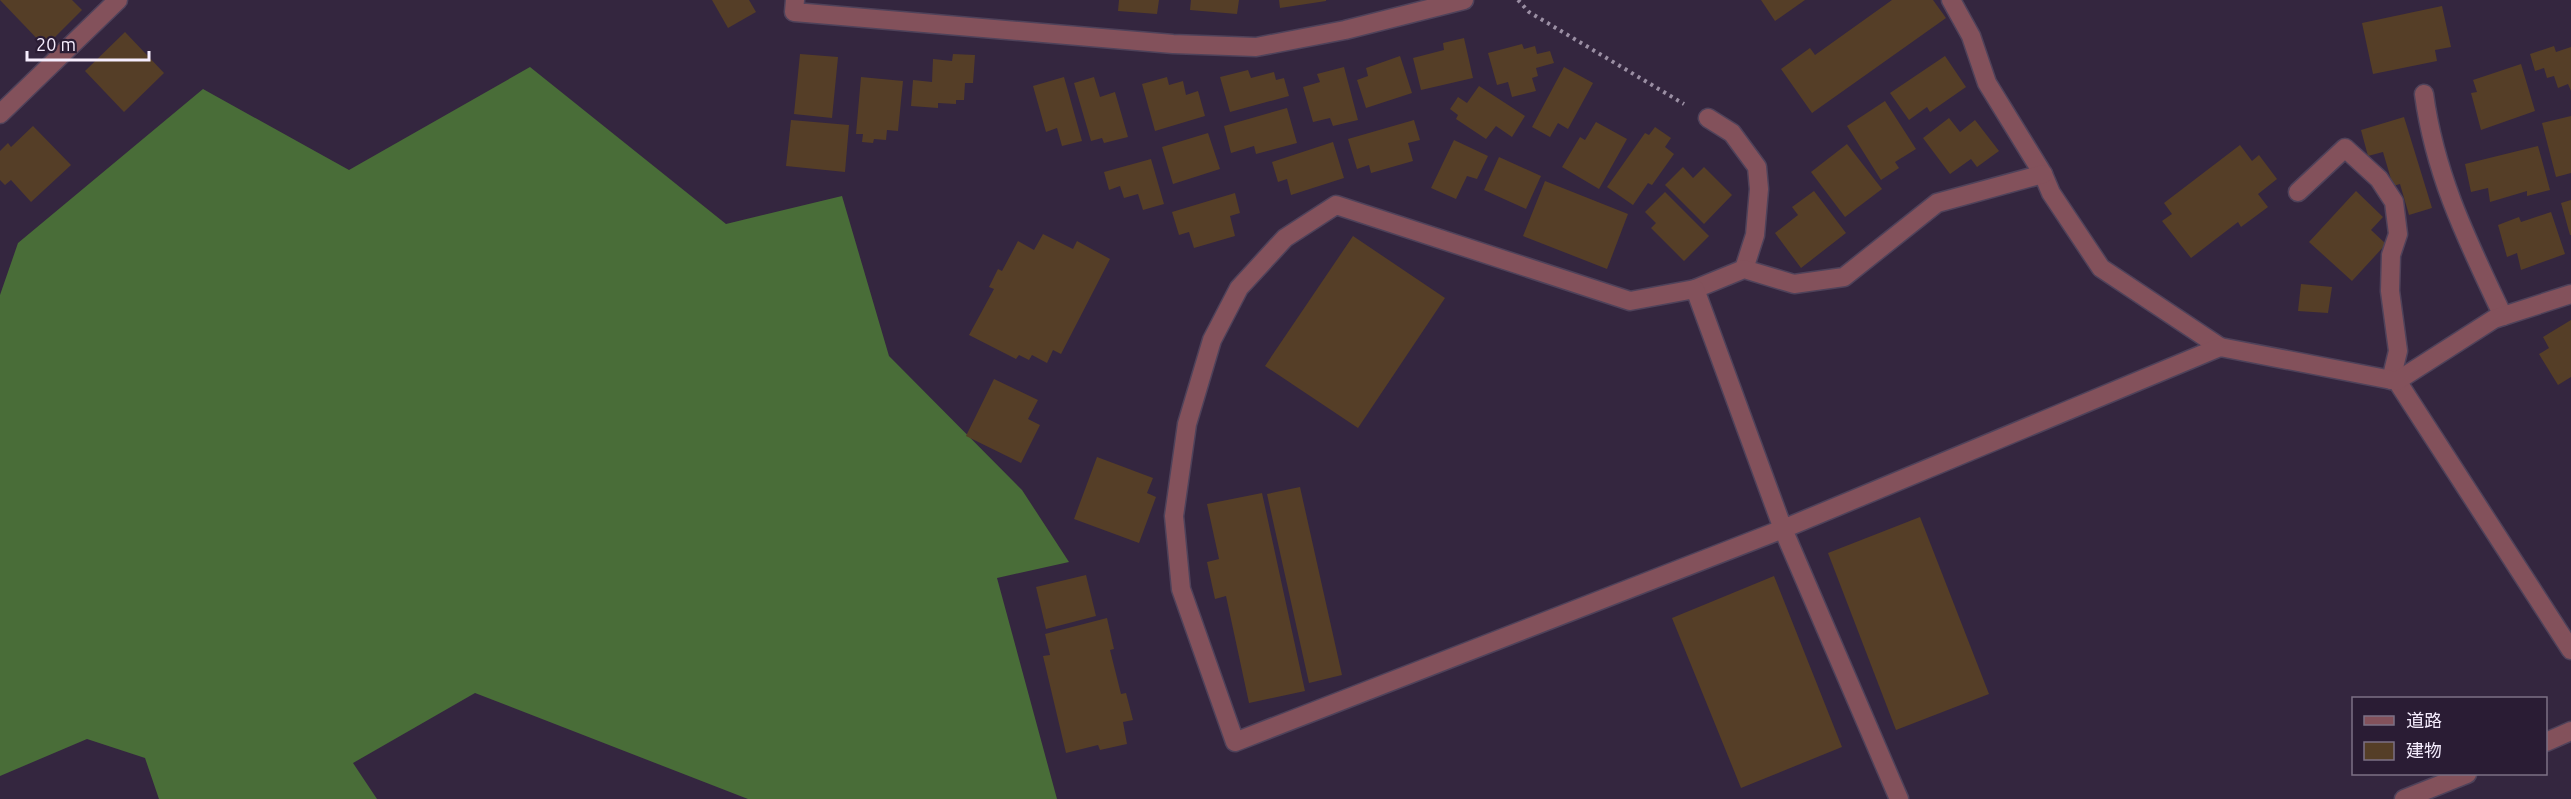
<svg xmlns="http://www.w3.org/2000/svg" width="2571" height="799" font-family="Ubuntu,'Noto Sans JP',sans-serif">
<rect width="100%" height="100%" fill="#34263f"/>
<polygon fill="#496d38" points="530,67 726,224 842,196 889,356 1022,490 1069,562 997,578 1057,799 748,799 475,693 353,763 377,799 159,799 145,758 87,739 0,776 0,295 18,243 203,89 349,170"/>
<g fill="#553e27">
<polygon points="0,0 72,0 82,10 45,47"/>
<polygon points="712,0 749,0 756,12 728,28"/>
<polygon points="1119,0 1159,0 1157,14 1118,11"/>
<polygon points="1191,0 1239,0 1237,14 1190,10"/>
<polygon points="1279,0 1326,0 1326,1 1280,8"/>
<polygon points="1761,0 1805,0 1775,21"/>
<polygon points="1892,0 1933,0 1946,18 1812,113 1781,69 1810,48 1815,55"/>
<polygon points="2442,6 2451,47 2435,50 2437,61 2373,74 2362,23"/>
<polygon points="125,32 164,73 124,112 85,71"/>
<polygon points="1464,38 1473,78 1421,90 1413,58 1444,50 1443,43"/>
<polygon points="1522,44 1524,49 1535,46 1537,54 1550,51 1554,63 1536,68 1538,76 1532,78 1536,91 1512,97 1508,82 1497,85 1488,53"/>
<polygon points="2554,46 2556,52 2571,47 2571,91 2568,84 2558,88 2554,76 2547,78 2544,68 2535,71 2530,54"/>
<polygon points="800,54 838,57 832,118 794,114"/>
<polygon points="953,54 975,55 973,83 965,83 964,100 956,100 956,104 938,103 938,108 911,106 913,80 932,82 933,59 952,61"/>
<polygon points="1400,56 1412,93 1366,108 1357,80 1368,76 1366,68"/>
<polygon points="1945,56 1966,87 1930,112 1927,107 1909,120 1890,93"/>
<polygon points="2521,64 2535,111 2481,130 2471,93 2477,92 2473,80"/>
<polygon points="1344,67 1358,120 1333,126 1330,118 1313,122 1303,87 1320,82 1317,74"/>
<polygon points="1564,67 1593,83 1568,129 1558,123 1550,137 1532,127"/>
<polygon points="1248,70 1251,78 1274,72 1276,80 1284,78 1289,96 1230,112 1220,77"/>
<polygon points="861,77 903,81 898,131 887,130 886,140 874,139 873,143 862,142 863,134 856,134"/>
<polygon points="1064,77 1082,141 1062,146 1057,128 1046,132 1033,86"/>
<polygon points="1094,77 1100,97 1115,92 1128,137 1104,143 1102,138 1091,141 1074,83"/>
<polygon points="1167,77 1169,85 1183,81 1186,95 1198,91 1205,116 1155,131 1142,84"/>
<polygon points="1479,86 1525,116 1512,137 1496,126 1486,139 1456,119 1458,115 1450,109 1458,97 1467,103"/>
<polygon points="1885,101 1916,149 1895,162 1899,168 1881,180 1847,126"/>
<polygon points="1287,108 1297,143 1256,154 1254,146 1231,153 1224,126"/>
<polygon points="2571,116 2571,173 2556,177 2542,123"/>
<polygon points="2404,117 2432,208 2409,215 2400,184 2393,186 2383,152 2368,156 2361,130"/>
<polygon points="1949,118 1960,132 1975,120 1999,151 1977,167 1971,159 1950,174 1923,138"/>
<polygon points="791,120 849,125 845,172 786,166"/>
<polygon points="1414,120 1420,140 1408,143 1413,161 1371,173 1369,165 1357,169 1348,139"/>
<polygon points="1596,122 1627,139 1599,189 1562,167 1580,137 1585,140"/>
<polygon points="33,126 71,165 31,202 11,180 5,185 0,180 0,151 8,143 11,147"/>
<polygon points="1655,127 1671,138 1665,147 1674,154 1652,185 1648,183 1633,205 1607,187 1645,133 1649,135"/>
<polygon points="1208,133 1220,169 1173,184 1162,147"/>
<polygon points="1454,140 1488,156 1477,179 1467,176 1456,199 1431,188"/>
<polygon points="1333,142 1344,178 1291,195 1287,179 1278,182 1272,162"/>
<polygon points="1847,144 1882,189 1845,217 1811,172"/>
<polygon points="2240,145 2252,161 2259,155 2277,179 2258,194 2268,207 2241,227 2238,222 2191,258 2162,221 2172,214 2164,203"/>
<polygon points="2538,146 2550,190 2527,196 2527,191 2490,202 2488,188 2471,192 2465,164"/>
<polygon points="1499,157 1541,176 1526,209 1484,190"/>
<polygon points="1151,159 1164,204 1143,210 1138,194 1124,198 1120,186 1109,190 1104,172"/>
<polygon points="1683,167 1693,178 1704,167 1732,195 1704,224 1665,185"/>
<polygon points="1545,181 1628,214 1607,269 1523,236"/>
<polygon points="1814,191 1846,233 1801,268 1775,233 1798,215 1792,207"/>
<polygon points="2356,191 2383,217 2371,230 2386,244 2352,281 2309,242"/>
<polygon points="1665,192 1709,236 1684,261 1651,228 1656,223 1645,212"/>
<polygon points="1235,193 1240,213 1230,216 1235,236 1194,248 1189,232 1179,235 1172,212"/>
<polygon points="2571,200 2571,235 2570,235 2561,203"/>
<polygon points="2551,212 2565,254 2521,270 2517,253 2507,257 2498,225 2519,217 2521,222"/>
<polygon points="1043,234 1073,249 1077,241 1110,259 1061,354 1053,350 1047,363 1032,355 1029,360 1019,355 1016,359 969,335 994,289 989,287 998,269 1002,271 1018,241 1034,250"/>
<polygon points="1353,236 1445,298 1358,428 1265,366"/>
<polygon points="2301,284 2332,287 2328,313 2298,311"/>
<polygon points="2571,320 2571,377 2558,385 2539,354 2549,348 2543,337"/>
<polygon points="994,379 1038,400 1028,419 1040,425 1021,463 966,436"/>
<polygon points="1097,457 1153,478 1147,493 1156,497 1139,543 1074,519"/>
<polygon points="1300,487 1342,675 1309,683 1267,494"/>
<polygon points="1262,493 1305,691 1249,703 1226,596 1215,599 1207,562 1219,559 1207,504"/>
<polygon points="1920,517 1989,694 1896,730 1828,553"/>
<polygon points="1086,575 1096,616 1046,629 1036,587"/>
<polygon points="1774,576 1842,747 1741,788 1672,618"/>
<polygon points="1107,618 1114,649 1110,650 1121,694 1126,693 1133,720 1123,722 1127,744 1100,750 1098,745 1066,753 1043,656 1050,655 1045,634"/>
</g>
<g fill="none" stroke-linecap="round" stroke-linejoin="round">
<g stroke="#4f425a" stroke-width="21">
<g id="minor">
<polyline points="795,0 794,12 1173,44 1256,47 1345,30 1464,0"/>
<polyline points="1951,0 1971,36 1987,83 2043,174 2051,193 2101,268 2220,347"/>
<path d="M2424 94C2435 176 2468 242 2503 316"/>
<polyline points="0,114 118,0"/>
<polyline points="1708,118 1732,133 1757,167 1759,189 1755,235 1744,269"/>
<polyline points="2298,192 2345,148 2379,179 2394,202 2398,234 2391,255 2390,291 2398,351 2391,380"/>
<polyline points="1695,289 1744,269 1794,284 1844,277 1937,203 2043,174"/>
<polyline points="2397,381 2571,650"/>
<polyline points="2546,742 2571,731"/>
<polyline points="1899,799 1783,529 1695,289 1630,301 1336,205 1285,238 1239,288 1212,340 1187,424 1174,516 1181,589 1235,742 1783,529 2220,347 2397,381 2494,319 2571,294"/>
<polyline points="2404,799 2467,774"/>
</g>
</g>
<polyline stroke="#9b8fa4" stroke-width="4" stroke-dasharray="3 4.5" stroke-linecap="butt" points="1518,0 1529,12 1684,104"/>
<use href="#minor" stroke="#83515b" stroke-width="18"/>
</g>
<rect x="2352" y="697" width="195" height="78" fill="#2a1c34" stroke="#7c7085" stroke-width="1.5"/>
<rect x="2364" y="716" width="30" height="9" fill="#83515b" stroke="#7c7085" stroke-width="1.5"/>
<text x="2406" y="727" font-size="18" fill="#f6edfe">道路</text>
<rect x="2364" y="742" width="30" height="18" fill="#553e27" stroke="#7c7085" stroke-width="1.5"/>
<text x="2406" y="757" font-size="18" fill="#f6edfe">建物</text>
<path d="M27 51v9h122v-9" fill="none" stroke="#f6edfe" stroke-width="3"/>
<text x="36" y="51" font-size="18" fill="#f6edfe" stroke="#2a1c34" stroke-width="4.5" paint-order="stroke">20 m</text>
</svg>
